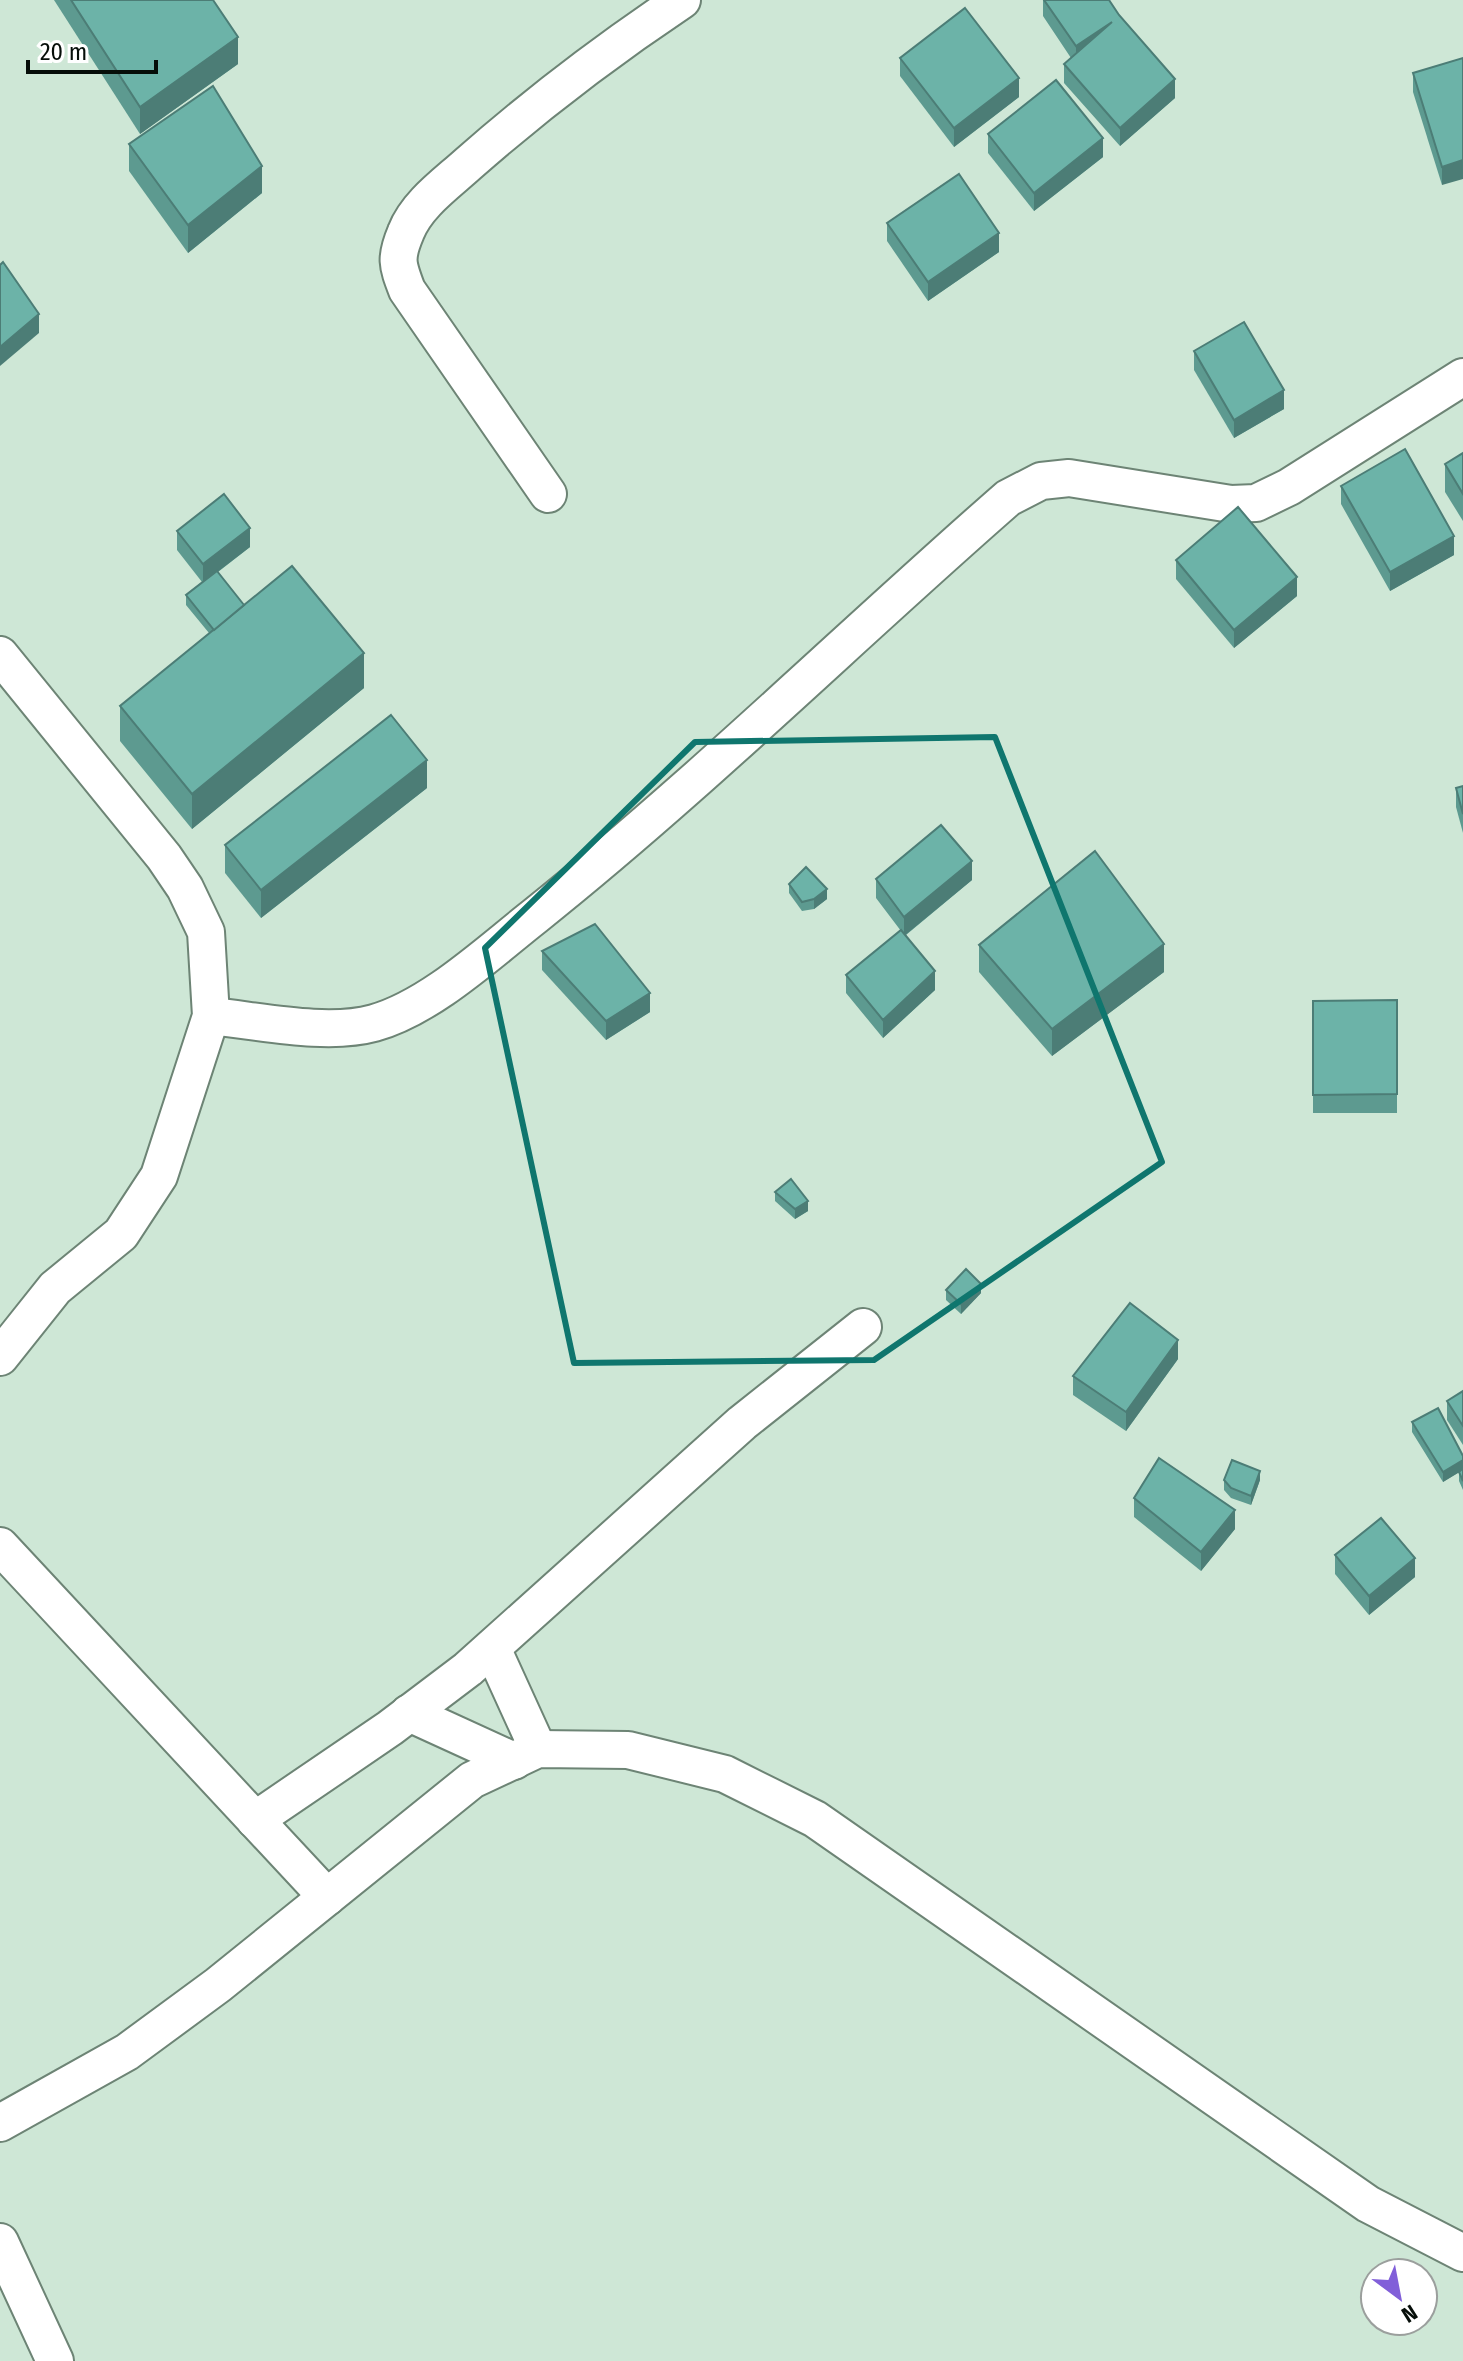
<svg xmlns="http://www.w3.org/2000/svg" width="1463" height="2361" font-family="'Fira Sans Condensed',sans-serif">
<rect width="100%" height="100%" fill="#cee7d6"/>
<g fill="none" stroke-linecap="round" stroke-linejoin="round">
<g stroke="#6d8475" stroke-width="40">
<g id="minor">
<path d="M548 494 407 290C397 264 395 258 406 232 417 204 446 184 468 164 535 105 607 50 682 0"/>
<polyline points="0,655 164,857 185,888 206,932 211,1016 159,1176 121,1234 55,1288 0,1357"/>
<path d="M211 1016C260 1021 327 1036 374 1023 431 1007 489 952 535 916 699 785 850 636 1008 498L1041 481 1069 478 1231 504 1256 503 1289 487 1463 377"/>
<polyline points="0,1546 327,1897"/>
<polyline points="492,1648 538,1749"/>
<polyline points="409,1713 514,1761"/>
<polyline points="255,1820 390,1728 468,1669 742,1423 863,1327"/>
<polyline points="0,2123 127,2052 218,1985 472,1780 538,1749 628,1750 725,1774 815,1819 1368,2204 1463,2253"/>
<polyline points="0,2242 55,2361"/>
</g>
</g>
<use href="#minor" stroke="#fff" stroke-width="36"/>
</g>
<g fill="#5d9a90">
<polygon points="54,0 213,0 238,64 140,134"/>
<polygon points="1043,0 1109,0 1175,98 1120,146 1064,83 1064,64 1071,58 1043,16"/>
<polygon points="900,58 1019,97 954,147 900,76"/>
<polygon points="1463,58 1442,185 1413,92 1413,73"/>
<polygon points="988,134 1103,157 1034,211 988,153"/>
<polygon points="129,144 262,193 188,253 129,171"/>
<polygon points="887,223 999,252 928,301 887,241"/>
<polygon points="1194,351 1284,409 1234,438 1194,370"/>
<polygon points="1463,453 1463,521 1445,492 1445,464"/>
<polygon points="1341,486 1454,555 1390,591 1341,504"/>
<polygon points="177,531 250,547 218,572 244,605 364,688 192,829 120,741 120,706 209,633 186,605 186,595 202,582 177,550"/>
<polygon points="1176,560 1297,596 1234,648 1176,579"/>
<polygon points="1463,786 1463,833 1456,807 1456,788"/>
<polygon points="427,788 261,918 225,873 225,845"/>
<polygon points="876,879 972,880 906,935 935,990 883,1038 846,993 846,975 901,931 876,898"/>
<polygon points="789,884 827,899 814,909 802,911 789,893"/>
<polygon points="979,945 1164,972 1052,1056 979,972"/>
<polygon points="542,951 650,1012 606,1040 542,970"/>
<polygon points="1397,1000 1397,1113 1313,1113 1313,1001"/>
<polygon points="775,1192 808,1211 795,1219 775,1201"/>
<polygon points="946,1290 981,1293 961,1314 946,1300"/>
<polygon points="1178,1359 1126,1431 1073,1395 1073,1376"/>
<polygon points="1463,1391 1463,1445 1447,1420 1447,1401"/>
<polygon points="1412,1422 1463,1456 1463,1490 1459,1481 1459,1472 1443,1482 1412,1432"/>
<polygon points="1224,1480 1260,1480 1251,1505 1231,1498 1224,1490"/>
<polygon points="1134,1498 1235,1529 1201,1571 1134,1517"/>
<polygon points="1335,1555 1415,1577 1369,1615 1335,1574"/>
</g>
<g fill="#4c7d76">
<polygon points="1112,22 1076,65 1076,46"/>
<polygon points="238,37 238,64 140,134 140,107"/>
<polygon points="1019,78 1019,97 954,147 954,128"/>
<polygon points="1175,79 1175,98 1120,146 1120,128"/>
<polygon points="1103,138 1103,157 1034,211 1034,193"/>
<polygon points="1463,160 1463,179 1442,185 1442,167"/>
<polygon points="262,166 262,193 188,253 188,225"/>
<polygon points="999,233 999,252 928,301 928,282"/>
<polygon points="39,314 39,333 0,366 0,347"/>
<polygon points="1284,390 1284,409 1234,438 1234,420"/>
<polygon points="250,528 250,547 203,583 203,564"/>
<polygon points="1454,536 1454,555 1390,591 1390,572"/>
<polygon points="1297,577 1297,596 1234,648 1234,630"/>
<polygon points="364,653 364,688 192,829 192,794"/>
<polygon points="427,760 427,788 261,918 261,890"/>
<polygon points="972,861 972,880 904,936 904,917"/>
<polygon points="827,889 827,899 814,909 814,899"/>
<polygon points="1164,944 1164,972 1052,1056 1052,1029"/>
<polygon points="935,971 935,990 883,1038 883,1020"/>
<polygon points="650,993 650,1012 606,1040 606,1021"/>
<polygon points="808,1201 808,1211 795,1219 795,1209"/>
<polygon points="981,1284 981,1293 961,1314 961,1304"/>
<polygon points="1178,1340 1178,1359 1126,1431 1126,1412"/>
<polygon points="1463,1460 1463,1470 1443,1482 1443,1472"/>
<polygon points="1260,1471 1260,1480 1251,1505 1251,1496"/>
<polygon points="1235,1510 1235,1529 1201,1571 1201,1552"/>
<polygon points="1415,1558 1415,1577 1369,1615 1369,1596"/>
</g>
<g fill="#6cb3a8" stroke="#4c7d76" stroke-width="2">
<polygon points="71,0 213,0 238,37 140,107"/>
<polygon points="1044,0 1109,0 1119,15 1175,79 1120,128 1064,64 1112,22 1076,46"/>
<polygon points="965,8 1019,78 954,128 900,58"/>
<polygon points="1463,58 1463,160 1442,167 1413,73"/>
<polygon points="1056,80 1103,138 1034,193 988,134"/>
<polygon points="213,86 262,166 188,225 129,144"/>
<polygon points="959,174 999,233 928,282 887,223"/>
<polygon points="3,262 39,314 0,347 0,265"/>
<polygon points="1244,322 1284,390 1234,420 1194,351"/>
<polygon points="1405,449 1454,536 1390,572 1341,486"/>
<polygon points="1463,453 1463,494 1445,464"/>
<polygon points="224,494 250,528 203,564 177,531"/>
<polygon points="1238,507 1297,577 1234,630 1176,560"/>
<polygon points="292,566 364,653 192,794 120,706"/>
<polygon points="217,571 244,605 214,630 186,595"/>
<polygon points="391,715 427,760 261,890 225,845"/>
<polygon points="1463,786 1463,814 1456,788"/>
<polygon points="941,825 972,861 904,917 876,879"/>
<polygon points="1095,851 1164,944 1052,1029 979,945"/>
<polygon points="806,867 827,889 814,899 802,902 789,884"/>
<polygon points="595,924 650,993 606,1021 542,951"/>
<polygon points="901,930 935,971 883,1020 846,975"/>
<polygon points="1397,1000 1397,1094 1313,1095 1313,1001"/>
<polygon points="791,1179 808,1201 795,1209 775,1192"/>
<polygon points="966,1269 981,1284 961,1304 946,1290"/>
<polygon points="1130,1303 1178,1340 1126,1412 1073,1376"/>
<polygon points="1463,1391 1463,1426 1447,1401"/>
<polygon points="1438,1408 1463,1456 1463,1460 1443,1472 1412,1422"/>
<polygon points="1159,1458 1235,1510 1201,1552 1134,1498"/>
<polygon points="1232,1460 1260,1471 1251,1496 1231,1488 1224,1480"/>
<polygon points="1463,1468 1463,1481 1459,1472"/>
<polygon points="1381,1518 1415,1558 1369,1596 1335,1555"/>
</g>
<path fill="none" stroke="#0f766e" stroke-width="6" stroke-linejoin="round" d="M995 737 1162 1162 874 1360 574 1363 485 948 695 742Z"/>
<g transform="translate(1399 2297) rotate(148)"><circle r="38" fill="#ffffff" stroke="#9b9f9d" stroke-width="2"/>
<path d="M0-6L14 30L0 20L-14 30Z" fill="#815fd9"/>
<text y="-12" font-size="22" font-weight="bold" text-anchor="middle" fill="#060e09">N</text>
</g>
<path d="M28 60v12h128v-12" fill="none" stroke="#060e09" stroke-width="4"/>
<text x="40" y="60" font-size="24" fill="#060e09" stroke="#ffffff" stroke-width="6" paint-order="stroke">20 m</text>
</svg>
